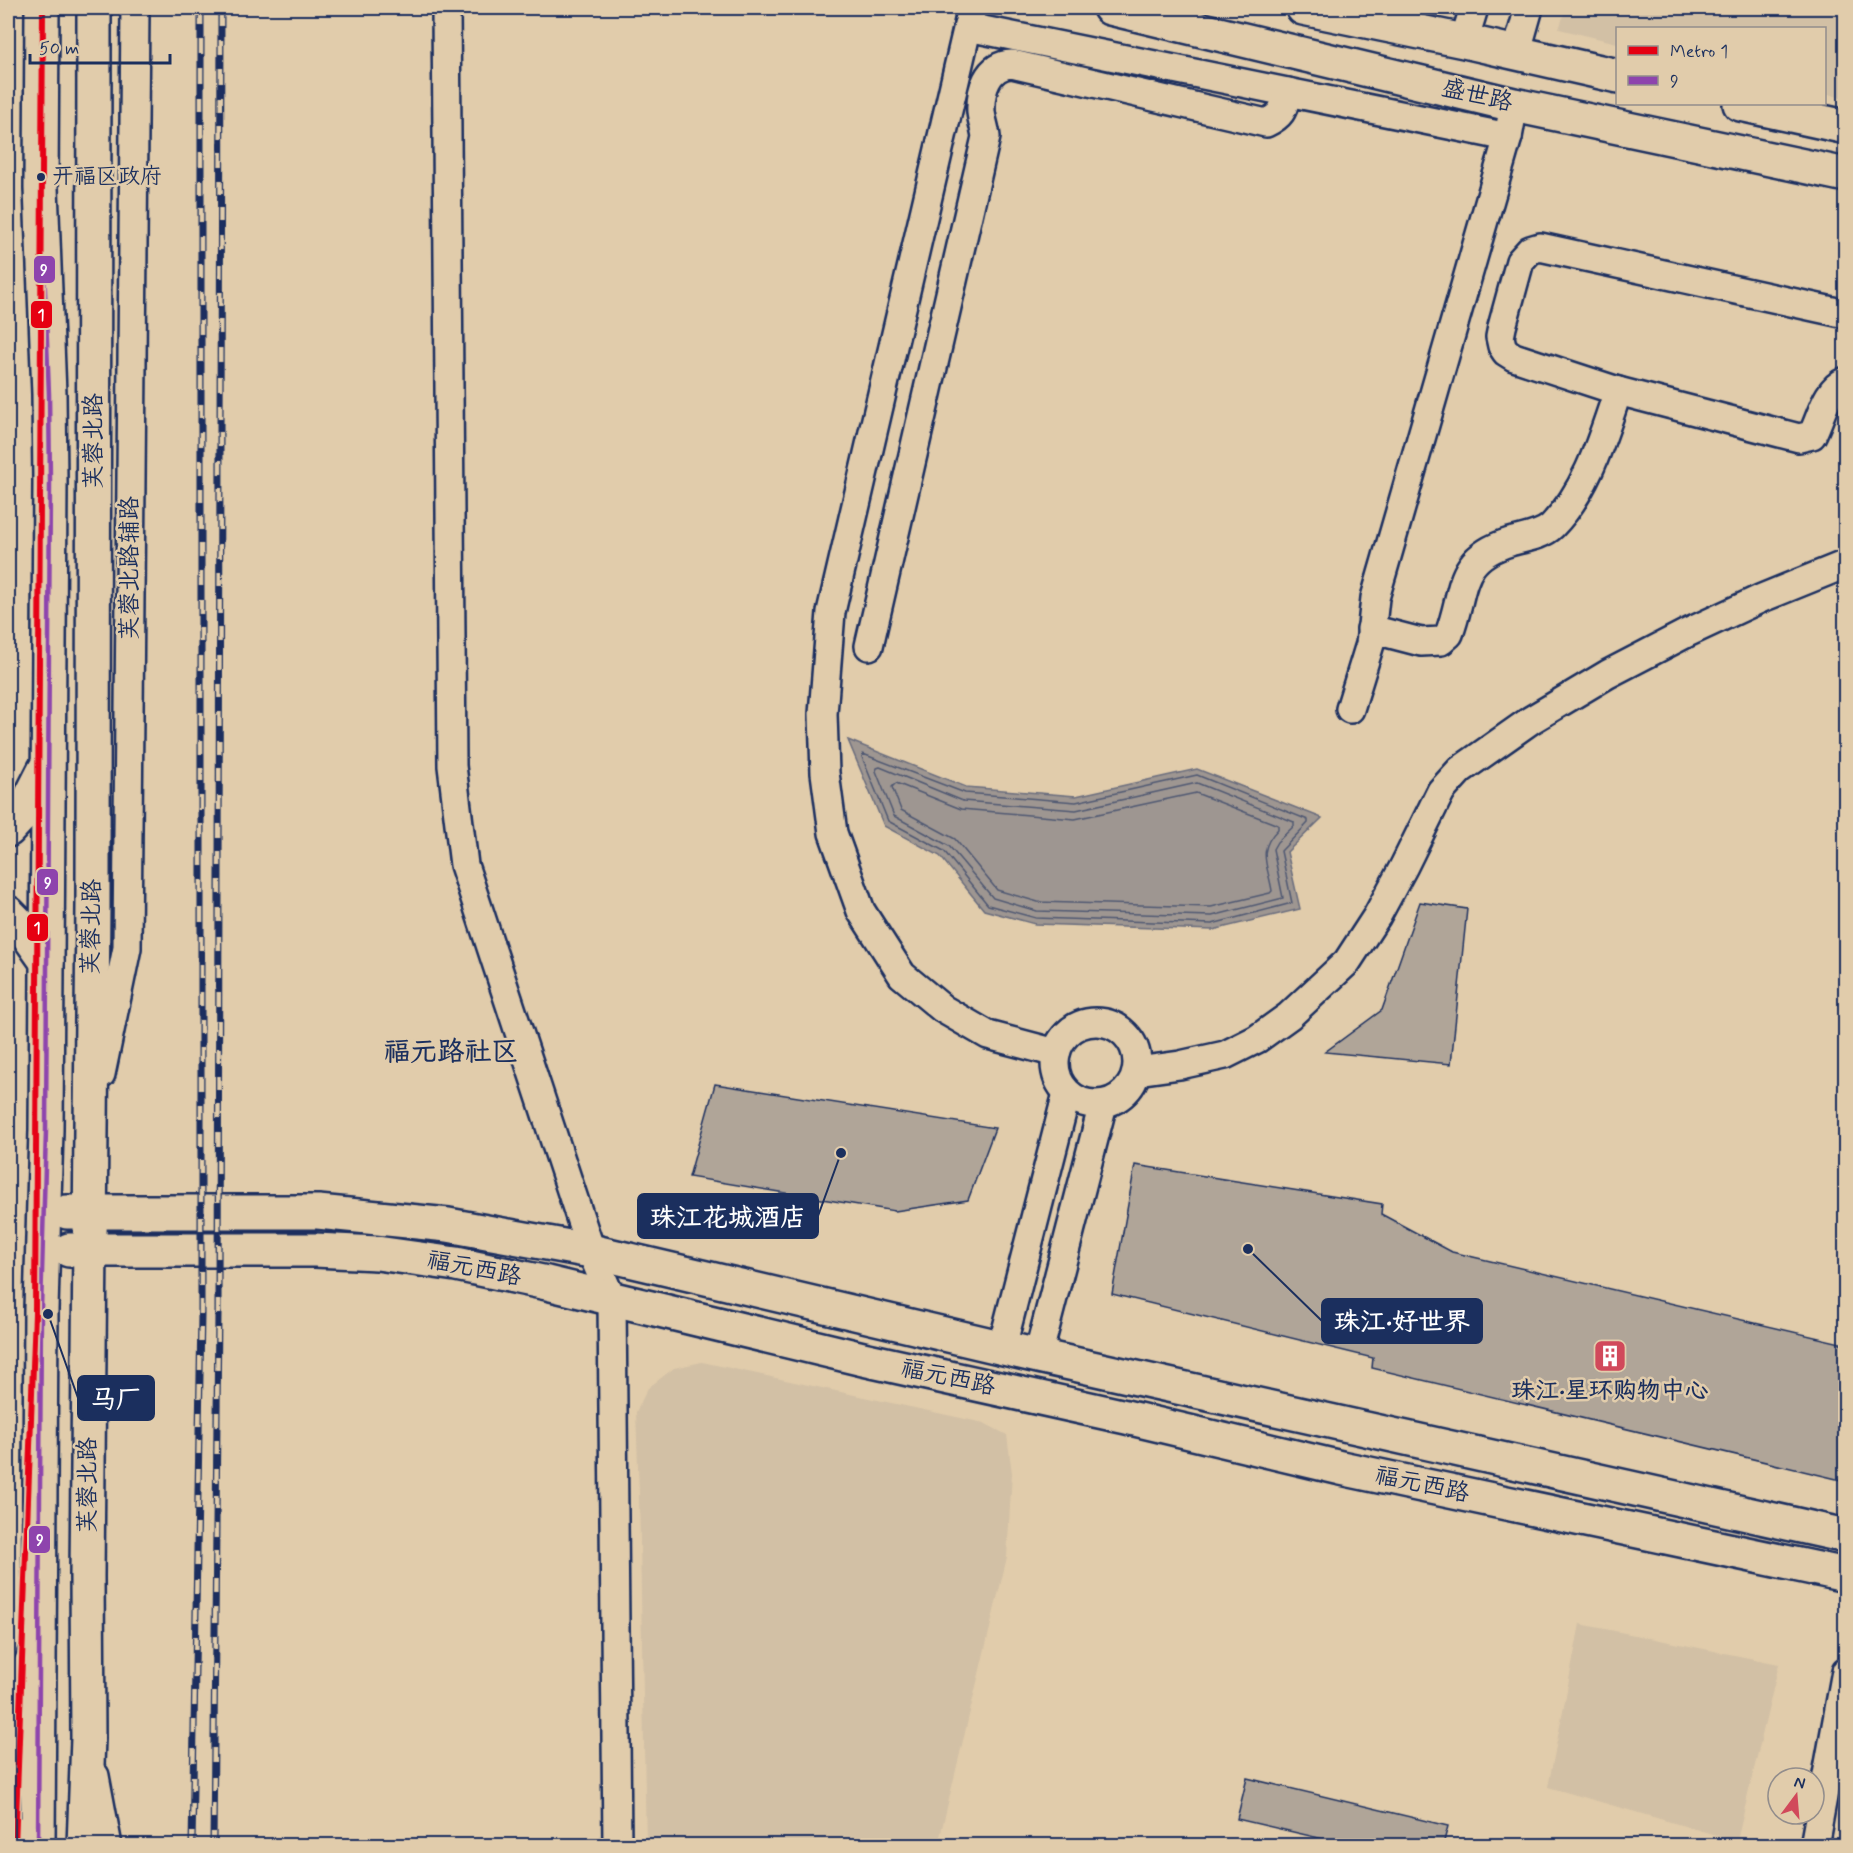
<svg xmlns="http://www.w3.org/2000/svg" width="1853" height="1853" font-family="Mynerve,'LXGW WenKai TC',sans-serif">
<rect width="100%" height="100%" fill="#e1ccab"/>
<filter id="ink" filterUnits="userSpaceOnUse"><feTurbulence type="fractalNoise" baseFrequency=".0167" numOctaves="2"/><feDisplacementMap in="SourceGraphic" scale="12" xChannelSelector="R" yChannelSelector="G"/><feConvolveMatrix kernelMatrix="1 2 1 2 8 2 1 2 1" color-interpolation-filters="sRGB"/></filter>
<g filter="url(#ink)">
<g fill="#d2c0a5">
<polygon points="1566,8 1845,8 1845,99 1825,93 1824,28 1618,28 1617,43 1559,29"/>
<polygon points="702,1362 984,1423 1007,1435 1012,1473 1007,1557 938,1845 646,1845 639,1493 636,1412 648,1388 674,1368"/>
<polygon points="1580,1624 1779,1664 1737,1841 1548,1787"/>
</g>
<polygon fill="#9e9691" stroke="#6a6d7d" stroke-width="1.5" points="848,740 966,787 1076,796 1197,769 1322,818 1287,852 1300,909 1213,930 1035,924 984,910 940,856 884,826"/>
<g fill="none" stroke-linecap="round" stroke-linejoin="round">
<g stroke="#4f5872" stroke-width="1.5">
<polygon points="863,754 965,793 1076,802 1197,775 1308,820 1308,823 1281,851 1292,903 1212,924 1036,918 988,905 944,851 888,821 862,757"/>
<polygon points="880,767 963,801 1076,810 1197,783 1294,822 1294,826 1277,842 1273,849 1283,898 1212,916 1037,911 993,898 949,846 894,816 876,771 877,768"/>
<path d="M896 783 961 809 1075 819 1196 793 1278 825V829C1256 851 1268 865 1272 891L1270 893 1211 907 1038 902 997 890 955 839 901 810 892 787Z"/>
</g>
</g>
<g fill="#b0a598" stroke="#1b2f5e" stroke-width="1.5">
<polygon points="1420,902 1467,909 1451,1064 1325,1052 1382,1010"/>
<polygon points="715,1084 995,1128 968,1200 895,1211 689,1177"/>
<polygon points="1135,1165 1382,1204 1381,1214 1452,1252 1845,1344 1845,1481 1372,1368 1373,1358 1112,1294"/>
<polygon points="1247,1778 1448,1826 1443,1845 1349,1845 1237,1819"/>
</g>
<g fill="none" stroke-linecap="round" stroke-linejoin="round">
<g stroke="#1b2f5e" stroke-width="32">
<g id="minor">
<polyline points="446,8 452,766 464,865 591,1251 612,1300 617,1846"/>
<polyline points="972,8 831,612 823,714 825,773 833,833 861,911 902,975 943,1009 988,1035 1056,1053"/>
<polyline points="968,27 1508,137"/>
<polyline points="1464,41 1474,8"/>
<polyline points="1516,54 1529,8"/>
<path d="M1846 314 1540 247 1530 250 1520 261 1502 327 1500 337 1502 346 1506 352 1514 357 1618 391 1799 438 1812 435C1822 416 1825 390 1846 381"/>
<path d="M1371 629 1421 642 1441 641 1449 634C1466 590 1455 559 1510 542 1523 538 1542 536 1552 526 1588 489 1602 438 1618 391"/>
<path d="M869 646 986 137C985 128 982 121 981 112 980 91 987 65 1012 64L1266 123C1283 115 1283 109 1288 92"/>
<polyline points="1350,709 1370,644 1375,598 1508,137 1514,105"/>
<circle cx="1096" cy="1063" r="41"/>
<polyline points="1137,1071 1180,1065 1225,1055 1257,1039 1289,1016 1347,962 1377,916 1404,866 1441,791 1460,770 1531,720 1608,674 1687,633 1762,598 1846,564"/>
<polyline points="101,1074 127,948 135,8"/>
<polyline points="1002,1347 1067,1093"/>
<polyline points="1038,1356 1103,1104"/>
<polyline points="95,1776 108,1846"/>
<polyline points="1814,1846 1846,1671"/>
</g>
</g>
<g stroke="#1b2f5e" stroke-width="38">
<g id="major">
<polyline points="1110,8 1514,105 1846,175"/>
<polyline points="1303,8 1464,41 1618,76"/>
<polyline points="1740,104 1846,127"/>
<polyline points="8,830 21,816 45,769"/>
<polyline points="8,913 23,928 47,962"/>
<polyline points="67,1212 318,1212 448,1225 591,1251 1038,1356 1846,1536"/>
<polyline points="69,1250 315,1250 377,1253 456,1264 547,1283 863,1359 1126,1417 1341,1468 1846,1575"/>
<polyline points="8,1705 26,1675 35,1654"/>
<polyline points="8,1827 21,1846"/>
<polyline points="38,1846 41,1309 46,1130 50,482 49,394 41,188 42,8"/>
<polyline points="84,1846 88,1738 87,1577 93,905 94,8"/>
</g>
</g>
<use href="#minor" stroke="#e1ccab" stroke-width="27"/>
<use href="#major" stroke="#e1ccab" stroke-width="33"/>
<g stroke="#1b2f5e" stroke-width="7">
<g id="rail">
<polyline points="192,1846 201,1315 201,8"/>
<polyline points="213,1846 218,1312 221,8"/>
</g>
</g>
<use href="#rail" stroke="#e1ccab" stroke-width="4.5" stroke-dasharray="14" stroke-linecap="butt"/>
<g stroke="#e1ccab" stroke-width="9">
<polyline id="bus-1" points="38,1846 41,1309 46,1130 50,482 49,394 41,188 42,8"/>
</g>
<use href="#bus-1" stroke="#8e44ad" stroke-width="4.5"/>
<g stroke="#e1ccab" stroke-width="10">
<polyline id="metro-1" points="15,1846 35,1313 43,8"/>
</g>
<use href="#metro-1" stroke="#e60012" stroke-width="6"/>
</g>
</g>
<defs>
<g id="building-square" transform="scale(1.725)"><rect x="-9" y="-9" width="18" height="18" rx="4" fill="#d1495b" stroke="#e1ccab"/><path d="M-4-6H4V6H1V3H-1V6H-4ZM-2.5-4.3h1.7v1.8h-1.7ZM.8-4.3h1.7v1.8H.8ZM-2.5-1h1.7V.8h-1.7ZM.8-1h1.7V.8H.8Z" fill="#fff"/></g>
</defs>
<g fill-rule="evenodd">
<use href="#building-square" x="1610" y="1356"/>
</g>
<circle fill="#1b2f5e" stroke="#e1ccab" stroke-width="2" cx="41" cy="177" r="5"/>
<g text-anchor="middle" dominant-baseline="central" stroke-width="5" stroke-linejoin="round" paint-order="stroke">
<g font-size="22" fill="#1b2f5e" stroke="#e1ccab" text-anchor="start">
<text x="52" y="177">开福区政府</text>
</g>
<g font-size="24" fill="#1b2f5e" stroke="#e1ccab">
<text transform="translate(1477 96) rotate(13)">盛世路</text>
<text transform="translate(94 441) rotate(-90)">芙蓉北路</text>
<text transform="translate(130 568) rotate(-90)">芙蓉北路辅路</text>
<text transform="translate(92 927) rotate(-89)">芙蓉北路</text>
<text transform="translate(474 1269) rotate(11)">福元西路</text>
<text transform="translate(948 1378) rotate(12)">福元西路</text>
<text transform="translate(88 1485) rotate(-90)">芙蓉北路</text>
<text transform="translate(1422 1485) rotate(12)">福元西路</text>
</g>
<g font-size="24" font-weight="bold" fill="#1b2f5e" stroke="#e1ccab">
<text x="1610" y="1391">珠江·星环购物中心</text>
</g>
<g font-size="27" font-weight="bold" fill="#1b2f5e" stroke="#e1ccab">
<text x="451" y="1052">福元路社区</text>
</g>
</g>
<path fill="none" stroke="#1b2f5e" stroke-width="2" d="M841 1153L818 1216M1248 1249L1322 1321M48 1314L78 1398"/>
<g fill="#1b2f5e" stroke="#e1ccab" stroke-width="2">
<circle cx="841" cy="1153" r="6"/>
<circle cx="1248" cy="1249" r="6"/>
<circle cx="48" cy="1314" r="6"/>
</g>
<g fill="#1b2f5e" stroke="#1b2f5e" stroke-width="2">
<rect x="638" y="1194" width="180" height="44" rx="6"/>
<rect x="1322" y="1299" width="160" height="44" rx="6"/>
<rect x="78" y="1376" width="76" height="44" rx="6"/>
</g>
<g font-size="26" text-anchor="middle" font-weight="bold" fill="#fff">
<text x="728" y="1226">珠江花城酒店</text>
<text x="1402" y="1330">珠江·好世界</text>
<text x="116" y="1408">马厂</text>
</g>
<g stroke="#e1ccab" stroke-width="2">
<rect x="33" y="255" width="23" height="29" rx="6" fill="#8e44ad"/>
<rect x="30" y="300" width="23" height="29" rx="6" fill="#e60012"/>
<rect x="36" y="868" width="23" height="28" rx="6" fill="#8e44ad"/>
<rect x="26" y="913" width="23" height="29" rx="6" fill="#e60012"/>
<rect x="28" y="1525" width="23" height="29" rx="6" fill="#8e44ad"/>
</g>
<g font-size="16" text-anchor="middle" font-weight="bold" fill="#fff">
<text x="44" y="275">9</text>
<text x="41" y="320">1</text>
<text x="48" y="888">9</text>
<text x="37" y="933">1</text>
<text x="40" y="1545">9</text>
</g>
<rect width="1853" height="1853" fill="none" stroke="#e1ccab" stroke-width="30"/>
<rect x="15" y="15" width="1823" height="1823" fill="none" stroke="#1b2f5e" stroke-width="2" filter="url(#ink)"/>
<rect x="1616" y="27" width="210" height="78" fill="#e1ccab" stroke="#928d8c" stroke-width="1.5"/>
<rect x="1628" y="46" width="30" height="9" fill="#e60012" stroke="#928d8c" stroke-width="1.5"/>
<text x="1670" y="57" font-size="18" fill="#1b2f5e">Metro 1</text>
<rect x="1628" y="76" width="30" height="9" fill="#8e44ad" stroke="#928d8c" stroke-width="1.5"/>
<text x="1670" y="87" font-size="18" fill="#1b2f5e">9</text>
<g transform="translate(1796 1796) rotate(16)"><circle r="28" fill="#e1ccab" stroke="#928d8c" stroke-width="1.5"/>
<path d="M0-4.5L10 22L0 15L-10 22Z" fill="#d1495b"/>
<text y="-9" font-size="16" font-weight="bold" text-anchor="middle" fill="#1b2f5e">N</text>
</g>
<path d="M30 54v9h140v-9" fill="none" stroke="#1b2f5e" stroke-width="3"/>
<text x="39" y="54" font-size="18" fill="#1b2f5e" stroke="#e1ccab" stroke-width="4.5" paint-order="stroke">50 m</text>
</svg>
